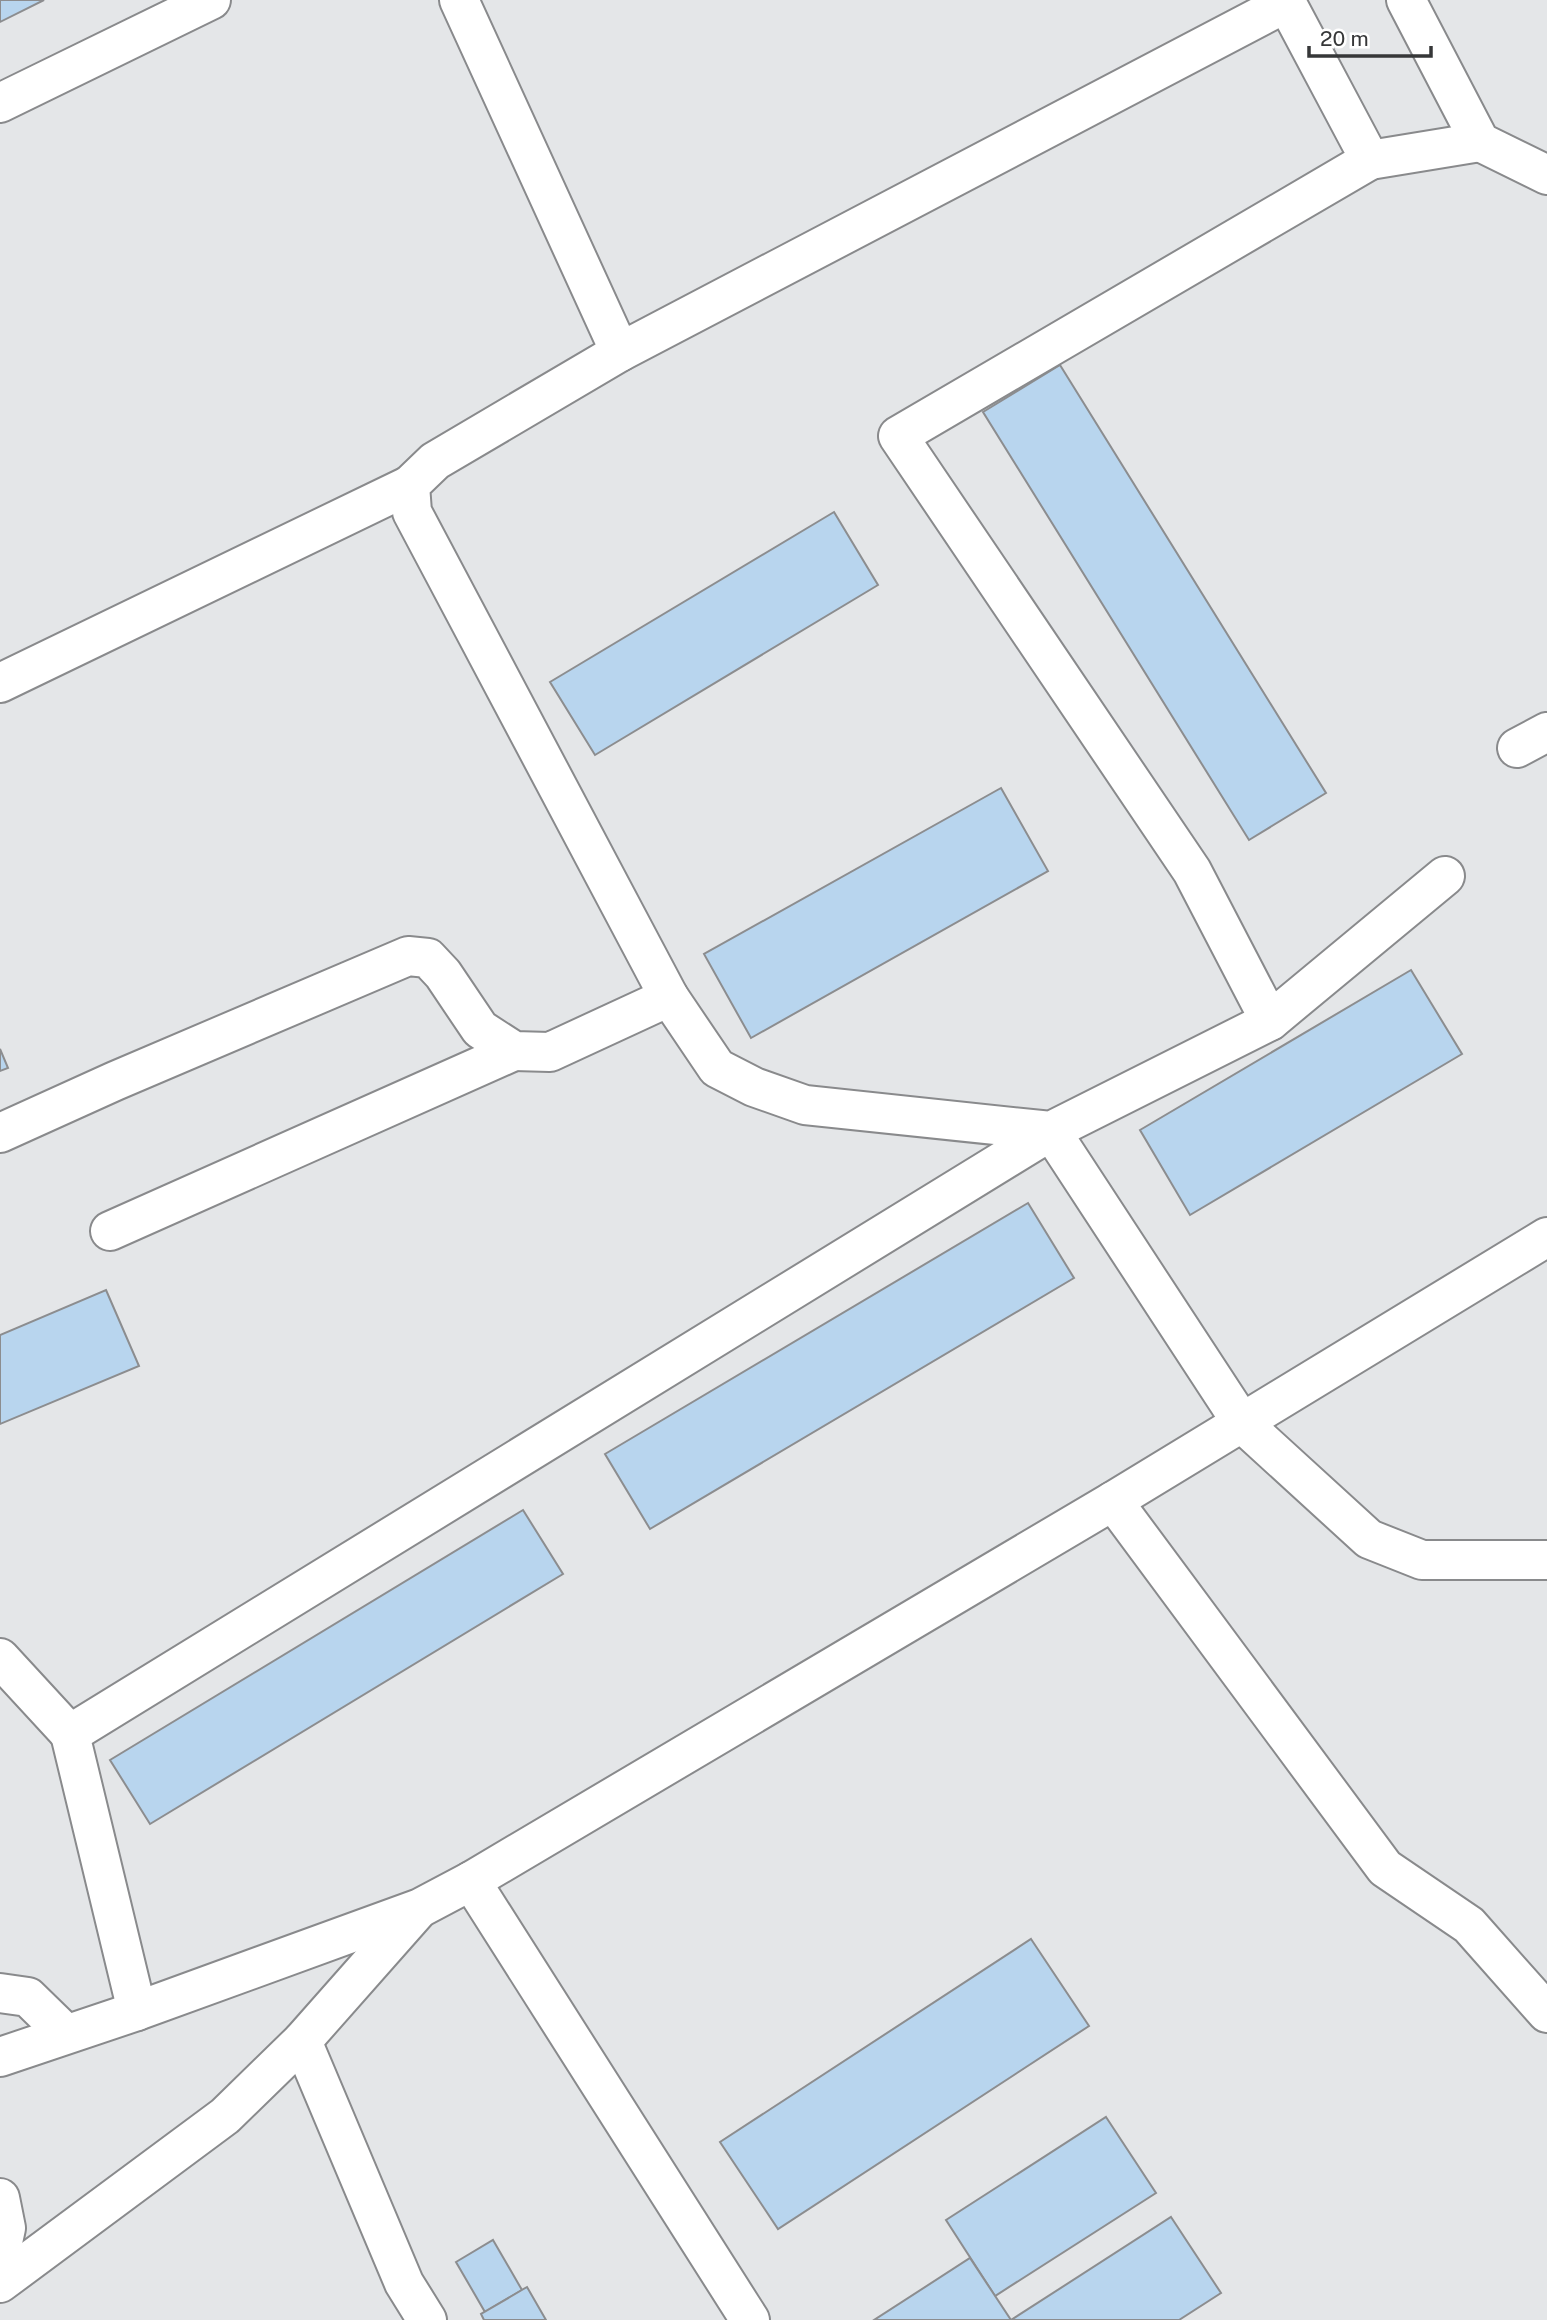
<svg xmlns="http://www.w3.org/2000/svg" width="1547" height="2320" font-family="'Public Sans',sans-serif">
<rect width="100%" height="100%" fill="#e4e6e8"/>
<g fill="#b8d5ee" stroke="#8c8d8f" stroke-width="2">
<polygon points="0,0 44,0 0,22"/>
<polygon points="1060,365 1326,793 1249,840 983,412"/>
<polygon points="834,512 878,585 595,755 550,682"/>
<polygon points="1001,788 1048,871 751,1038 704,954"/>
<polygon points="1411,970 1462,1054 1190,1215 1140,1130"/>
<polygon points="0,1049 8,1068 0,1071"/>
<polygon points="1028,1203 1074,1278 650,1529 605,1454"/>
<polygon points="106,1290 139,1366 0,1424 0,1335"/>
<polygon points="523,1510 563,1574 150,1824 110,1760"/>
<polygon points="1031,1939 1089,2026 778,2229 720,2142"/>
<polygon points="1106,2117 1156,2193 995,2296 946,2220"/>
<polygon points="1171,2217 1221,2293 1179,2320 1011,2320"/>
<polygon points="493,2240 522,2290 485,2312 456,2262"/>
<polygon points="970,2258 1011,2320 874,2320"/>
<polygon points="527,2287 546,2320 484,2320 481,2314"/>
</g>
<g fill="none" stroke-linecap="round" stroke-linejoin="round">
<g stroke="#898a8c" stroke-width="42">
<g id="minor">
<polyline points="459,0 620,352"/>
<polyline points="1406,0 1480,142 1547,175"/>
<polyline points="1286,3 620,352 435,461 410,485 412,512 669,997 717,1068 754,1087 805,1105 1051,1131 1270,1021 1445,876"/>
<polyline points="0,103 211,0"/>
<polyline points="1370,160 1480,142"/>
<polyline points="0,683 410,485"/>
<polyline points="1517,748 1547,732"/>
<polyline points="1270,1021 1192,871 898,436 1370,160 1285,0"/>
<polyline points="0,1133 115,1081 408,956 428,958 443,974 480,1029 514,1051 550,1052 669,997"/>
<polyline points="110,1231 514,1051"/>
<polyline points="1113,1501 1385,1868 1469,1925 1547,2013"/>
<polyline points="0,1658 70,1734"/>
<polyline points="471,1881 750,2320"/>
<polyline points="0,1993 28,1997 66,2034"/>
<polyline points="137,2011 70,1734 1051,1131 1242,1423 1369,1539 1422,1560 1547,1560"/>
<polyline points="302,2041 404,2283 427,2320"/>
<polyline points="0,2057 137,2011 420,1908 471,1881 1113,1501 1547,1237"/>
<polyline points="0,2198 6,2228 0,2256"/>
<polyline points="0,2283 225,2116 302,2041 416,1912"/>
</g>
</g>
<use href="#minor" stroke="#fff" stroke-width="38"/>
</g>
<path d="M1309 46v10h122v-10" fill="none" stroke="#363738" stroke-width="3.5"/>
<text x="1320" y="46" font-size="21" fill="#363738" stroke="#ffffff" stroke-width="5" paint-order="stroke">20 m</text>
</svg>
